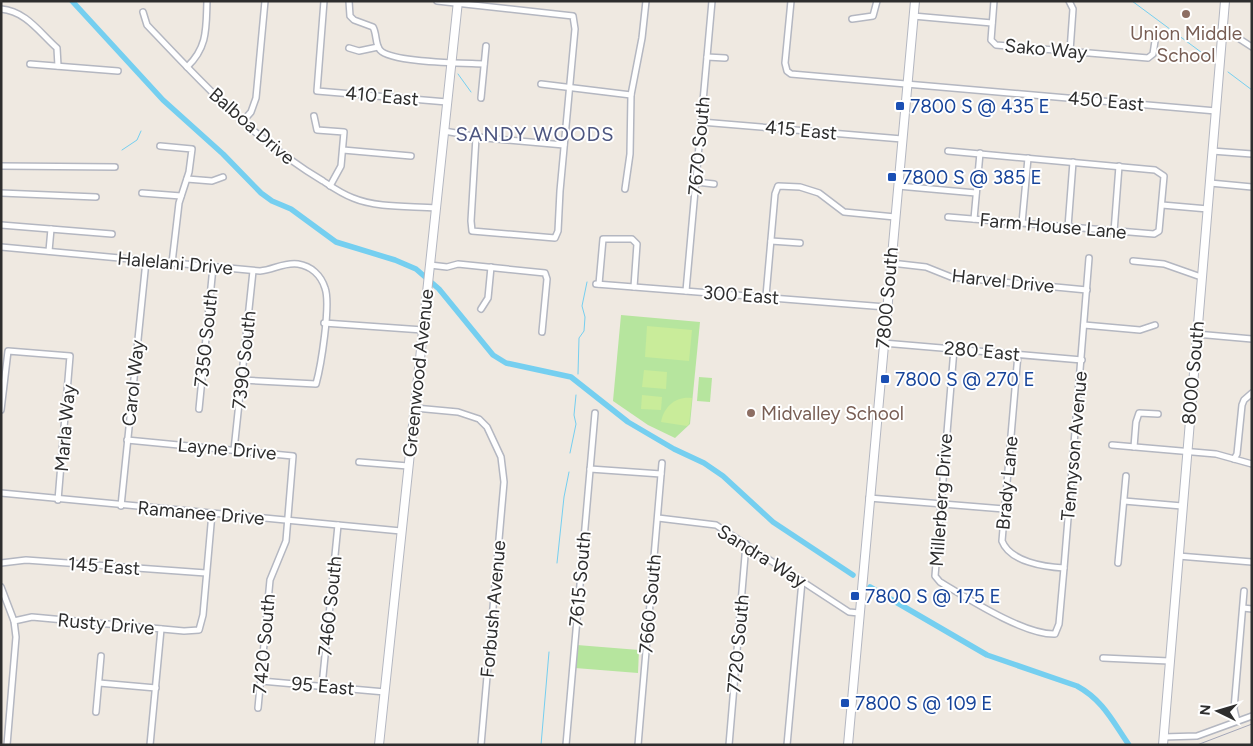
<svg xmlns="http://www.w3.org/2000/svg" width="1253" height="746" font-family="Figtree,sans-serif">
<rect width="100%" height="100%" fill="#efe9e1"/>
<g fill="#b6e59e">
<polygon points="621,315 700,322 690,424 675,438 648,425 613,401"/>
<polygon points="699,377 712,378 710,402 697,401"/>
<polygon points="577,645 639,650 638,673 575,668"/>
</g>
<g fill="#c9ec9a">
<polygon points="647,326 692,330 689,361 645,357"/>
<polygon points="644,370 667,372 666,389 642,387"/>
<polygon points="642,395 662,397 661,410 641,409"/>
<path d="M692 398 689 424 687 426 661 422C664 406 676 396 692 398Z"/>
</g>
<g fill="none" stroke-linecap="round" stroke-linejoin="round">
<g stroke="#75cff0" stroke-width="1">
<polyline points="1132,1 1209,58"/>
<polyline points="1228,72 1252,90"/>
<polyline points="458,74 471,92"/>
<polyline points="122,150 137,140 141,131"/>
<polyline points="578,374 579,338 584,331 585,317 582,306 587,282"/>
<polyline points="570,453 576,424 574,415 576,395"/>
<polyline points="557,563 564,497 569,472"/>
<polyline points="541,745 549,652"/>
</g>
<g stroke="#75cff0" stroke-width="5.5">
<polyline points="72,1 163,100 223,154 261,193 272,201 291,209 336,242 395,260 416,269 439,289 493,355 506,363 571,377 628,422 674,449 704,463 723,476 773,522 853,575"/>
<path d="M870 587 987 655 1077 686C1103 700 1113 722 1129 745"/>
</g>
<g stroke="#b4b7c1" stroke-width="8">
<g id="street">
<polyline points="324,1 317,91 447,102"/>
<path d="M349 1 350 16 354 20 373 27C377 34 375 44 380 50 391 63 465 63 484 64"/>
<polyline points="437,1 573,16 575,29 560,191 558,231 555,238 472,231 471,221 476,137"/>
<polyline points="791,1 785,63 787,71 791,74 1216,111"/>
<polyline points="994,1 991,40 996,45 1148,58 1153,54 1155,41"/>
<polyline points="1069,1 1073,9 1070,51"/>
<path d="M1 9C26 11 40 33 57 48L58 66"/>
<path d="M143 12 147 25C201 82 255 141 323 181 332 187 342 194 353 198 377 208 409 206 436 208"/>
<polyline points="913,16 992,23"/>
<polyline points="852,19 873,16 877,1"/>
<polyline points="1222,34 1235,36 1252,47"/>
<polyline points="349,48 359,51 378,47"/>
<polyline points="707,57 725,58"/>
<polyline points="30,64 118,71"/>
<path d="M187 67C208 47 206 28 207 1"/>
<polyline points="541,84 631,95"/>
<polyline points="481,98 486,46"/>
<polyline points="314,116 317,130 344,132 341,166 330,186"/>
<polyline points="243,121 251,112 256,98 265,1"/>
<polyline points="701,122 902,139"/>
<polyline points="444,131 485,138 564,145"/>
<polyline points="160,146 192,149 189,172 179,203 172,263"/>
<polyline points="343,150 411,156"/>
<polyline points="948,151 1155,170 1164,176 1159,231 1154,234 948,217"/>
<polyline points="1212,151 1252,154"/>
<polyline points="1,166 115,167"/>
<polyline points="187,179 212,181 223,177"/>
<polyline points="696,182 714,184"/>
<polyline points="1210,183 1252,187"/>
<polyline points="898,186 976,193"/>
<polyline points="625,189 630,154 631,95 642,38 646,1"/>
<polyline points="1,193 96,197"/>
<polyline points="142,193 181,196"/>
<polyline points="1162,205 1208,209"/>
<polyline points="974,219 980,153"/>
<polyline points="1022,223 1028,158"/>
<polyline points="1,225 112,234"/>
<polyline points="1068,227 1073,162"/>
<polyline points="1114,232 1119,166"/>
<polyline points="771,241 800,243"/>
<path d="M1 247 260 271C273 270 284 262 298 264 311 266 321 275 325 288 331 304 321 366 316 384L242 380"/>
<polyline points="49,251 51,229"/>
<polyline points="1133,261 1164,264 1201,277"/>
<polyline points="891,263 926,267 951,277 1087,290"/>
<polyline points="430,265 447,267 458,264 545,273 547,279 542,332"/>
<polyline points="596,284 886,307"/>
<polyline points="599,284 603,239 632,239 637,244 634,287"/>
<polyline points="686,291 712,1"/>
<polyline points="766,296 775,194 778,186 800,187 819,193 844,212 895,217"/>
<polyline points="481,309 488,298 491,267"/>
<polyline points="324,323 423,330"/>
<polyline points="1084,325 1140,330 1155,325"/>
<polyline points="1196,334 1252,339"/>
<polyline points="883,343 1082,360"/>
<path d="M954 349 935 576 940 582C967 598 1024 635 1055 634L1059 624 1064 568 1089 258"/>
<path d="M1018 354 1002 541C1010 562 1045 567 1064 568"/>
<polyline points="415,408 458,412 479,419 487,427 501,457 504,482 481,745"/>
<polyline points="199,409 213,267"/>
<polyline points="1,410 8,351 70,356 58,500"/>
<polyline points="127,440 293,456 286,541 270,580 258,708"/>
<polyline points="1112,445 1216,454 1252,464"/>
<polyline points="1134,447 1136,422 1139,413 1158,414"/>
<polyline points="234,450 253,271"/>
<polyline points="1234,459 1237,454 1242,405 1244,400 1252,393"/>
<polyline points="359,462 408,466"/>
<polyline points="590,469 661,474"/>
<polyline points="1,493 401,531"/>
<polyline points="869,498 1004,509"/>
<polyline points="1124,501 1182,506"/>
<polyline points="121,506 146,261"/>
<polyline points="658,518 716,525 849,612 859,613"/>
<polyline points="1178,556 1252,562"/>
<polyline points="1,563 26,560 206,573"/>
<polyline points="1118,563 1126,476"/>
<polyline points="1,587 14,621 16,637 7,745"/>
<polyline points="1243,608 1252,609"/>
<polyline points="14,621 32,617 184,631 199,630 203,615 212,513"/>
<polyline points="1103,658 1169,661"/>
<polyline points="261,681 385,692"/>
<polyline points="99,683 156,688"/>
<polyline points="322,686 338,525"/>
<polyline points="96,712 101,656"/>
<polyline points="1237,721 1234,709 1244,591"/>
<polyline points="1163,737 1197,736 1252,716"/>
<polyline points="150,745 161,629"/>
<polyline points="566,745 595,413"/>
<polyline points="638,745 662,463"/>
<polyline points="729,745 746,544"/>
<polyline points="787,745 802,581"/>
</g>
</g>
<g stroke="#b4b7c1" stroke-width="10">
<g id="secondary">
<polyline points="379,745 458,1"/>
<polyline points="848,745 915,1"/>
<polyline points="1163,745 1225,1"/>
</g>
</g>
<use href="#street" stroke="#fff" stroke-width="5"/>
<use href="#secondary" stroke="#fff" stroke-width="8"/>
<polyline stroke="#a3a6b8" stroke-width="1" points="1197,745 1252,724"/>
</g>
<g fill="#8d6e63" stroke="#fff" stroke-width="2">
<circle cx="1186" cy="14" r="5"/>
<circle cx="751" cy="413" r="5"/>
</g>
<g fill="#1a4fb4" stroke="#fff" stroke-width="2">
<rect x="895" y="101" width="10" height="10" rx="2.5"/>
<rect x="887" y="172" width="10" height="10" rx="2.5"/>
<rect x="880" y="374" width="10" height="10" rx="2.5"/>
<rect x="850" y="591" width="10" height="10" rx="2.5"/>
<rect x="840" y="698" width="10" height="10" rx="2.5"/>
</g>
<g text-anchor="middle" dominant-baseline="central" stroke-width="4" stroke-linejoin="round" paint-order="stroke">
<g font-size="19" fill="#785e54" stroke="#fff">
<text x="1186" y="33">Union Middle<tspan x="1186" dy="22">School</tspan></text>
<text x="761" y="413" text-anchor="start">Midvalley School</text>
</g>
<g font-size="19" fill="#2e2e2e" stroke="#fff">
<text transform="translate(1046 49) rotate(5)">Sako Way</text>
<text transform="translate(382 96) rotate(5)">410 East</text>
<text transform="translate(1106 101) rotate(5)">450 East</text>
<text transform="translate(252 126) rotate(41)">Balboa Drive</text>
<text transform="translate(801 130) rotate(5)">415 East</text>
<text transform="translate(699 146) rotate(-85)">7670 South</text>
<text transform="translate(1053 226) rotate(5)">Farm House Lane</text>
<text transform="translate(175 263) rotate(5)">Halelani Drive</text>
<text transform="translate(1003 281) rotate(6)">Harvel Drive</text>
<text transform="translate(741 295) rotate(4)">300 East</text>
<text transform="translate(887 298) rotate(-85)">7800 South</text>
<text transform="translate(206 338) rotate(-84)">7350 South</text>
<text transform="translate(982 351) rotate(5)">280 East</text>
<text transform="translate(244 360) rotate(-84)">7390 South</text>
<text transform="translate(418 373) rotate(-84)">Greenwood Avenue</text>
<text transform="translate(1193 373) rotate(-85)">8000 South</text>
<text transform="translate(133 383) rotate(-84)">Carol Way</text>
<text transform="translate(65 428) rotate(-85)">Marla Way</text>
<text transform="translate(1074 446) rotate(-85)">Tennyson Avenue</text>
<text transform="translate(227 449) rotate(5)">Layne Drive</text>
<text transform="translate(1007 483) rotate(-85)">Brady Lane</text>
<text transform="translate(941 500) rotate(-86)">Millerberg Drive</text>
<text transform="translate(201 513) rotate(5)">Ramanee Drive</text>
<text transform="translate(762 556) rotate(32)">Sandra Way</text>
<text transform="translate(104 566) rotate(4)">145 East</text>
<text transform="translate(580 579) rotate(-85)">7615 South</text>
<text transform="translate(650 604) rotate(-85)">7660 South</text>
<text transform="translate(330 606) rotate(-84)">7460 South</text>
<text transform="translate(493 609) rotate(-85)">Forbush Avenue</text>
<text transform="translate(106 624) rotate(5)">Rusty Drive</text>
<text transform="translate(264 644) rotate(-85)">7420 South</text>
<text transform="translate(738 644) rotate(-85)">7720 South</text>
<text transform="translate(323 686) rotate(5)">95 East</text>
</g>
<g font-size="19" fill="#164399" stroke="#fff" text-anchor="start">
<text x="910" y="106">7800 S @ 435 E</text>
<text x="902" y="177">7800 S @ 385 E</text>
<text x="895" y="379">7800 S @ 270 E</text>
<text x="865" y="596">7800 S @ 175 E</text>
<text x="855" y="703">7800 S @ 109 E</text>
</g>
<g font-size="20" letter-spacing="1" fill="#4d5680" stroke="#fff">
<text x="535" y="134">SANDY WOODS</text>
</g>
</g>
<rect width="1253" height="746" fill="none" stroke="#2e2e2e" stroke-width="5"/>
<g transform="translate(1218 711) rotate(275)" stroke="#ffffff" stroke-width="4" paint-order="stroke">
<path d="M0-4L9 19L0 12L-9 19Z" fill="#2e2e2e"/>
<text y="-8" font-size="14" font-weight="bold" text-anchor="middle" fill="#2e2e2e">N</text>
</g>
</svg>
